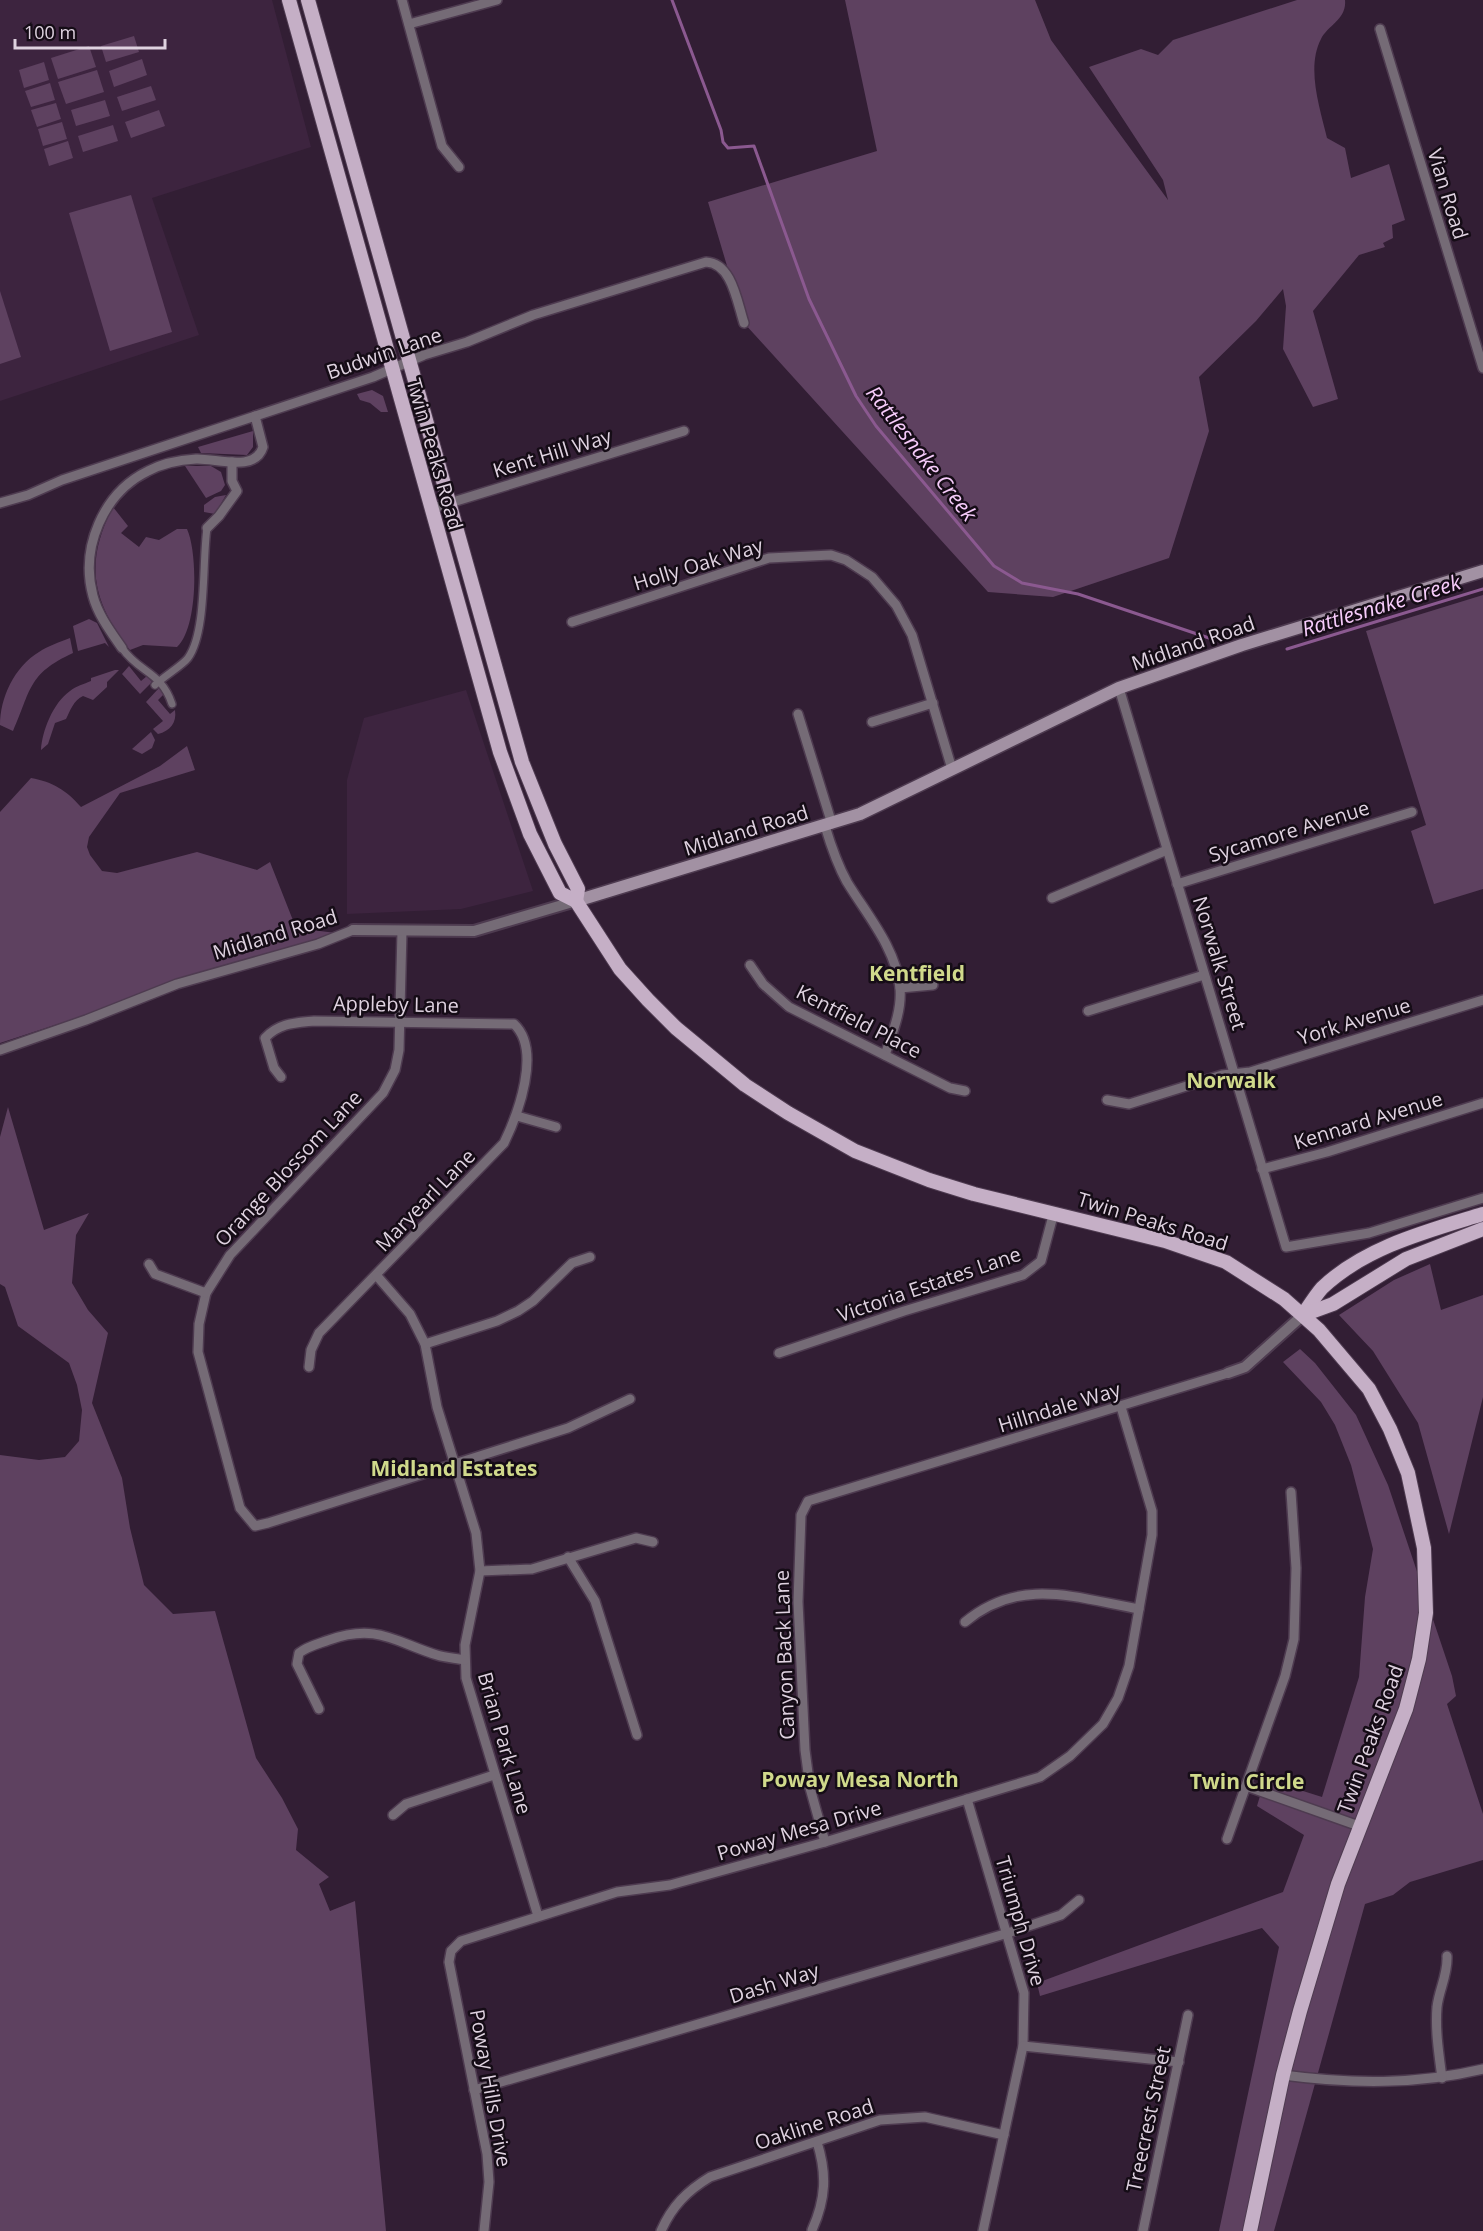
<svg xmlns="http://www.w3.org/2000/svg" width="1483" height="2231" font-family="'Open Sans',sans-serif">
<rect width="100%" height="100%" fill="#321e34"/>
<g fill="#3d243f">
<polygon points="0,0 272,0 311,147 152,198 199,335 0,401"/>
<polygon points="466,690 533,891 461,909 347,914 347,780 364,718"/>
</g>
<g fill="#5e4160">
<path d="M845 0H1035L1051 40 1168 200 1163 180 1089 67 1141 49 1158 55 1173 40 1297 0H1345C1347 19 1328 25 1321 39 1306 68 1320 108 1327 138L1345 148 1351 178 1389 164 1405 220 1392 225 1393 238 1383 243 1385 247 1359 255 1313 311 1338 399 1313 407 1283 349 1286 306 1283 289 1256 321 1199 377 1209 431 1169 558 1053 597 988 592 744 323 708 202 877 151Z"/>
<polygon points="134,36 139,52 106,62 101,46"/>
<polygon points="89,46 96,67 58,79 51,58"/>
<polygon points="142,59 147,75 114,87 109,71"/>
<polygon points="44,62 49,80 24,88 19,70"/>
<polygon points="97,70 104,92 66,104 58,82"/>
<polygon points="50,83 55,100 31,107 25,91"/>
<polygon points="151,86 156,100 122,111 117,97"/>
<polygon points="105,100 110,116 76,126 71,110"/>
<polygon points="56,103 61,119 37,127 31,110"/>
<polygon points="159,110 165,126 131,138 125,122"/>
<polygon points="62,122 67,139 43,146 38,129"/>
<polygon points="113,125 118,141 83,152 78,136"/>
<polygon points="68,141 73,158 49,166 44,149"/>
<polygon points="131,195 172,332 110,351 69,213"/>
<polygon points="0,291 21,357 0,364"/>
<polygon points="372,390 383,396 388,412 381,412 370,403 360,400 357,394"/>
<polygon points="253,431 253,447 247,455 201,453 198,447"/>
<polygon points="185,466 211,466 221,472 225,485 221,491 206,498"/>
<polygon points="226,495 215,514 204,512 204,505 215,497"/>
<path d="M113 507 128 526 121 533 139 547 146 537 159 540 177 529H187C198 553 198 628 177 647L143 645 130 650C92 601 84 563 113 507Z"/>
<polygon points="1483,595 1483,889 1434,904 1411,831 1426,825 1366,631"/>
<polygon points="89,619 97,623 109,647 105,643 78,651 73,626"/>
<path d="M70 638 73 653C27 674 31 691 13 731L0 725C0 698 14 667 39 652 48 646 60 642 70 638Z"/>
<polygon points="129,666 141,681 147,676 152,682 140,694 122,674"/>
<path d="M115 670H119L107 682V687L93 700 83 696C73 701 70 711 66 719L55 723 48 744 41 750C42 731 53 703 70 691 76 686 84 684 91 681V678Z"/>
<path d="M159 688 164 694 158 700 170 714 175 710C177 723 170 731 158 734L153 729 163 721 146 702Z"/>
<polygon points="151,732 155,740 152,748 142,754 132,749"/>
<path d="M187 746 195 770 120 793 89 837 87 847 90 855 102 871 117 873 197 852 257 870 270 862 296 928 336 933 0 1043V812L31 778C53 782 66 790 81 807L160 766Z"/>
<polygon points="8,1107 44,1230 89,1213 76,1235 72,1283 88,1310 108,1333 92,1403 122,1478 130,1528 144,1585 173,1614 215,1611 256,1758 282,1798 298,1829 296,1850 329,1877 319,1884 330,1911 355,1901 386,2231 0,2231 0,1455 39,1460 65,1457 79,1441 82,1410 77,1385 69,1363 18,1326 5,1287 0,1284 0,1137"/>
<polygon points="1430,1264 1441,1310 1483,1295 1483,1397 1449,1534 1418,1423 1373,1351 1339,1315 1394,1280"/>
<polygon points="1300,1349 1315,1363 1356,1415 1388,1485 1452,1676 1456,1696 1447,1704 1483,1814 1483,1860 1410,1882 1393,1895 1365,1904 1274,2231 1219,2231 1279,1947 1262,1928 1040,1996 1037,1983 1283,1892 1304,1835 1257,1806 1265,1779 1322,1797 1359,1677 1365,1597 1373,1549 1351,1465 1335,1425 1321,1402 1283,1362"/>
</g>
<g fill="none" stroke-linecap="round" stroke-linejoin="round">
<g stroke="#8b5990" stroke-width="3">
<polyline points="672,0 721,130 723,142 728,148 754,146 809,299 856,396 876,426 994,566 1022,583 1078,594 1209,638"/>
<polyline points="1287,649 1483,589"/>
</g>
<g stroke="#4e3b50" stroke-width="10">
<g id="pedestrian">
<path d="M122 648C139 673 161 671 172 704"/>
<path d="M155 685C163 677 183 665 188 658 207 632 202 562 207 528"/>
</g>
</g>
<g stroke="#4e3b50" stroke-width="12">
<g id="minor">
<polyline points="402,0 442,146 459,167"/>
<polyline points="409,24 497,0"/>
<polyline points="1380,29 1483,368"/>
<path d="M0 503 28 495 62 480 373 377 424 355 467 342 533 315 706 262C732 263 737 302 744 323"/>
<polyline points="430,509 684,431"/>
<polyline points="207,528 219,516 237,491 232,481 232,462"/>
<polyline points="572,622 769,558 831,555 846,560 872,577 896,605 912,635 952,769"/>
<path d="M122 648C111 632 98 615 93 596 80 548 103 493 148 471 163 463 179 460 196 459 216 458 255 473 263 447L255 416"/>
<polyline points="1119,688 1286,1247 1369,1233 1483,1198"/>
<polyline points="798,714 832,824"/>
<polyline points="872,722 933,703"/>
<path d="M825 826C831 846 837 864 847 882 867 915 896 948 900 988 902 1011 892 1034 885 1055"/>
<polyline points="1177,884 1412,812"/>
<polyline points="1052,898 1167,850"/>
<polyline points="402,931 399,1050 395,1070 383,1093 230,1255 206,1293 199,1324 198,1352 240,1508 255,1526 268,1523 568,1428 630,1399"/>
<polyline points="750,965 763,984 789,1007 950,1088 965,1091"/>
<polyline points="900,988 933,985"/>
<polyline points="1088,1011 1204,975"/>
<polyline points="0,1050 86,1020 177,984 318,944 353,930"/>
<path d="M281 1077 274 1068 265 1038C279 1023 295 1023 314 1021L514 1024C542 1050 518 1114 504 1143L319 1333 311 1350 309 1367"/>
<polyline points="1107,1100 1129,1104 1222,1075 1250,1072 1483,1000"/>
<polyline points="517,1116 556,1127"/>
<polyline points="1262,1169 1327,1152 1483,1103"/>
<polyline points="149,1264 155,1274 206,1293"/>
<polyline points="377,1276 410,1314 425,1344 437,1407 476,1533 480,1571 465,1645 466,1678 538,1916"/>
<polyline points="425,1344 497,1321 518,1311 533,1301 572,1263 590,1257"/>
<polyline points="779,1353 904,1311 1023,1275 1041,1261 1054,1212"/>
<polyline points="568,1557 595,1601 637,1735"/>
<polyline points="480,1571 532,1569 636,1538 653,1542"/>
<path d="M965 1622C1020 1576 1076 1598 1139 1609"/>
<path d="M319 1709 297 1664 299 1653C308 1646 318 1644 329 1640 377 1623 395 1642 437 1655 446 1658 456 1658 465 1660"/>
<polyline points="1246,1786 1359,1826"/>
<polyline points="967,1799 1024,1993 1023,2046 983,2231"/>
<polyline points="393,1815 406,1804 494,1775"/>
<polyline points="1227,1839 1285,1676 1294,1639 1296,1568 1291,1492"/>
<polyline points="825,1842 810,1788 805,1750 798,1602 801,1515 808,1501 1228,1373"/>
<polyline points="1023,2046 1179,2062"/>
<path d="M1283 2075C1351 2084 1416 2085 1483 2069"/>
<path d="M1442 2078C1439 2055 1435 2030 1437 2007 1439 1989 1448 1975 1447 1956"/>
<polyline points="474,2090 1008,1933 1061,1915 1079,1900"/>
<path d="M812 2230C826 2199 827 2174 817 2142"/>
<polyline points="484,2231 489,2182 487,2154 449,1962 451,1951 461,1941 617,1892 670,1885 825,1842 1040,1777 1070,1756 1103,1724 1118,1698 1129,1666 1152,1535 1152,1511 1121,1407"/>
<path d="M661 2231C672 2206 687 2191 710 2177L880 2120 925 2117 1004 2135"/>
<polyline points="1143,2231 1188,2015"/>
</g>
</g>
<g stroke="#4e3b50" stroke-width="14">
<g id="tertiary">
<polyline points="353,930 474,931 576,901"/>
<polyline points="1228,1373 1245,1367 1303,1315"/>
</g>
</g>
<g stroke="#4e3b50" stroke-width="15">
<polyline id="secondary" points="576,901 860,814 1119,688 1242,645 1483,571"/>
</g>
<g stroke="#4e3b50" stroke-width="16">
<g id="primary">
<polyline points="289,0 500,752 530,834 560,893 576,901 620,969 648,1000 676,1028 745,1085 788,1113 855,1151 929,1180 974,1194 1165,1241 1226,1262 1284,1299 1319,1330 1369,1389 1390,1429 1408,1473 1424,1548 1426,1613 1419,1659 1406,1709 1338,1884 1300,2011 1283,2075 1250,2231"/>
<polyline points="308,0 522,762 555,844 578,889 576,901"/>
<path d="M1303 1315C1309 1306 1315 1296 1322 1288 1365 1247 1428 1231 1483 1214"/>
<polyline points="1303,1315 1333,1304 1406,1259 1483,1229"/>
</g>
</g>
<use href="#pedestrian" stroke="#756b76" stroke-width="7"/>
<use href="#minor" stroke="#756b76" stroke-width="9"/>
<use href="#tertiary" stroke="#756b76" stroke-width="10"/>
<use href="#secondary" stroke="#a291a3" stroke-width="12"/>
<use href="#primary" stroke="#c5afc6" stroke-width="14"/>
</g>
<g text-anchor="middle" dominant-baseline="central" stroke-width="5" stroke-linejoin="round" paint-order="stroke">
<g font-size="20" fill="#dfd2e0" stroke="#150c16">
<text transform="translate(1448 194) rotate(73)">Vian Road</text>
<text transform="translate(384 353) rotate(-19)">Budwin Lane</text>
<text transform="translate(552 453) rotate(-17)">Kent Hill Way</text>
<text transform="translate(435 454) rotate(74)">Twin Peaks Road</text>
<text transform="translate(698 564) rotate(-17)">Holly Oak Way</text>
<text transform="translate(1193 643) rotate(-19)">Midland Road</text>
<text transform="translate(746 830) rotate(-17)">Midland Road</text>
<text transform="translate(1289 831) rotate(-17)">Sycamore Avenue</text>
<text transform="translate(275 934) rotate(-17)">Midland Road</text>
<text transform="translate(1220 963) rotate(73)">Norwalk Street</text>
<text transform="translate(396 1004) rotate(1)">Appleby Lane</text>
<text transform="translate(859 1021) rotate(27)">Kentfield Place</text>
<text transform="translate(1354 1021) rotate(-17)">York Avenue</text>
<text transform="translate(1368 1120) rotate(-17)">Kennard Avenue</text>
<text transform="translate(288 1168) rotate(-47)">Orange Blossom Lane</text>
<text transform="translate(425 1200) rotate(-46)">Maryearl Lane</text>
<text transform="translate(1153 1221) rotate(17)">Twin Peaks Road</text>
<text transform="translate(929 1284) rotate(-19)">Victoria Estates Lane</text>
<text transform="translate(1059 1407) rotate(-17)">Hillndale Way</text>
<text transform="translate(784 1655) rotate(-92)">Canyon Back Lane</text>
<text transform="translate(1370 1739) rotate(-70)">Twin Peaks Road</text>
<text transform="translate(505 1743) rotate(74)">Brian Park Lane</text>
<text transform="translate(799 1830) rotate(-16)">Poway Mesa Drive</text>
<text transform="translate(1021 1921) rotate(74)">Triumph Drive</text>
<text transform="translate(774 1983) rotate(-17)">Dash Way</text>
<text transform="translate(491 2088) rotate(80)">Poway Hills Drive</text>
<text transform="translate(1148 2119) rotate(-78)">Treecrest Street</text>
<text transform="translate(814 2124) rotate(-18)">Oakline Road</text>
</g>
<g font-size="21" font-style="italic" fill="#f7ccfb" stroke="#150c16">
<text transform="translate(922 453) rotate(52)">Rattlesnake Creek</text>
<text transform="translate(1381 605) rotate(-17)">Rattlesnake Creek</text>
</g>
<g font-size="21" font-weight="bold" fill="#d0d98b" stroke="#150c16">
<text x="917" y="973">Kentfield</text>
<text x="1231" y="1080">Norwalk</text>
<text x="454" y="1468">Midland Estates</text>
<text x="860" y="1779">Poway Mesa North</text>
<text x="1247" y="1781">Twin Circle</text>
</g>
</g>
<path d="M15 39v9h150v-9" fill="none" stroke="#dfd2e0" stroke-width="3"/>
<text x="24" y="39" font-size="18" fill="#dfd2e0" stroke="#150c16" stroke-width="4.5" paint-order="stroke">100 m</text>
</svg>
